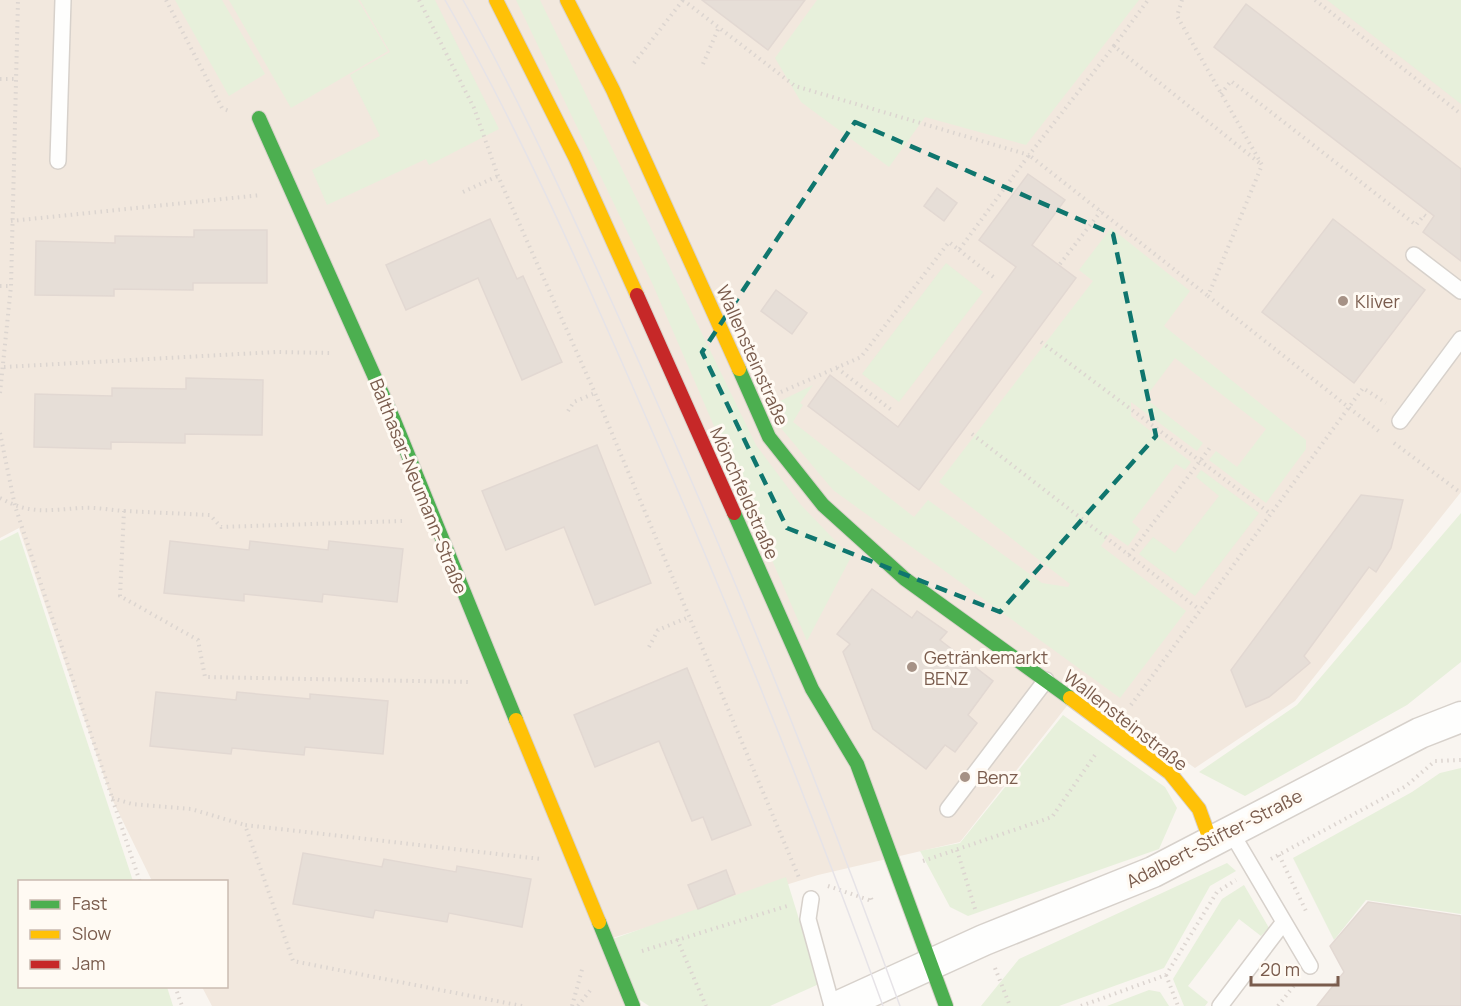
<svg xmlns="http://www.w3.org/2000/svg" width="1461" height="1006" font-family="Manrope,sans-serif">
<rect width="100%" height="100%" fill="#f9f5f0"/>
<polygon fill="#f2e8de" points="0,0 1461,0 1461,492 1295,701 1195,768 1081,688 960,842 818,875 609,939 638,1006 212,1006 202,987 226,986 226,882 152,881 111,797 19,528 0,538"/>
<g fill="#e7f0db">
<polygon points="175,0 222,0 265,74 229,96"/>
<polygon points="229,0 358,0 388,51 291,108"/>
<polygon points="360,0 435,0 499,129 429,165 426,159 327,205 312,170 380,136 350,75 390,52"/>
<polygon points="516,0 540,0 756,445 801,505 851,557 807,641 653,285"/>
<polygon points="817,0 1139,0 1026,145 925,117 889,167 801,102 775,58"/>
<polygon points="1328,0 1461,0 1461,104 1327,0"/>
<polygon points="1111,228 1190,291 1164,326 1306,440 1306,449 1266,503 1209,460 1216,451 1237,467 1266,429 1175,358 1145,398 1203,443 1197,451 1131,402 1131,416 1191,462 1185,470 1176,464 1132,522 1140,529 1128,546 1110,533 1101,546 1186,611 1120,698 833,490 780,427 770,406 813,385 800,403 803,405 793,422 914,517 928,500 1042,583 1068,587 1070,584 939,482 1093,281 1079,270"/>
<polygon points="946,263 983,292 899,402 862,374"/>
<polygon points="1201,470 1259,513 1195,596 1139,554 1153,537 1175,553 1219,496 1196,477"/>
<polygon points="1461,513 1461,662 1407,705 1245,796 1199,772 1297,705"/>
<polygon points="18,532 133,881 20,882 20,986 167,987 173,1006 0,1006 0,541"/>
<polygon points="1063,715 1165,787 1177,808 1159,849 968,916 950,907 920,851 960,843"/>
<polygon points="1461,768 1461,914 1366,900 1334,940 1293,858 1412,792 1440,773"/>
<polygon points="1227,863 1236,871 1210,886 1164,968 1059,1006 981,1006 1019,959"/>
<polygon points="786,877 819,984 770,1006 649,1006 637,998 610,940"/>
<polygon points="1244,885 1269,928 1261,936 1239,919 1188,986 1208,1002 1205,1006 1184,1006 1173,979 1222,899"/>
<polygon points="1149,990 1160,992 1169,1006 1107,1006"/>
</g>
<g fill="#e6ded7" stroke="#e2d8d2" stroke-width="1.5">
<polygon points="702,0 805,0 768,50"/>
<polygon points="1246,4 1461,169 1461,261 1423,232 1434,216 1214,47"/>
<polygon points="1028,174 1065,200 1032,245 1076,278 919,490 808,406 830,375 898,427 1016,267 979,240"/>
<polygon points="937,188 957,203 944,221 924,206"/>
<polygon points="490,219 517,279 523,276 562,362 522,380 478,278 406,310 386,265"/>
<polygon points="1333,219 1425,290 1354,383 1262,312"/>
<polygon points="194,230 267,230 267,283 193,283 193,290 114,289 114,296 35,295 36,241 115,243 115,236 194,237"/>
<polygon points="776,290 807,313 792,334 761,311"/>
<polygon points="186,378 263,380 262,435 185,434 185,443 111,442 111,449 34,447 35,394 112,396 112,388 186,389"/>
<polygon points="597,445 651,583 595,605 564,527 506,550 482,491"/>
<polygon points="1361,495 1403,500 1391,548 1376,572 1369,567 1304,656 1310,663 1269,697 1246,707 1231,670"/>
<polygon points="170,541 249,550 250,541 328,550 329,541 403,549 397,602 323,594 322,602 244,594 244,601 164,593"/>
<polygon points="872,589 912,618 917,611 947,632 940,640 993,681 968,715 977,723 955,752 945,745 926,769 873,729 843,652 850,644 837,634"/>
<polygon points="687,668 751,825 712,840 703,817 692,821 659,741 595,767 574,715"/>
<polygon points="156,692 236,700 237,692 310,699 310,694 388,701 383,754 305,747 304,755 232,748 231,754 150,746"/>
<polygon points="303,853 382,867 384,859 456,872 457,866 531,879 522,927 449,913 447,922 375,910 373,918 293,904"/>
<polygon points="726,870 735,894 698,909 688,885"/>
<polygon points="1368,902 1461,916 1461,1006 1317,1006 1344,972 1330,946"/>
</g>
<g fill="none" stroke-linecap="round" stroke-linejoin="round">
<g stroke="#d7d1cb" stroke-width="18">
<g id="lane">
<polyline points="58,161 63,0"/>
<polyline points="1414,255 1461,291"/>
<polyline points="1400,421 1461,339"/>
<polyline points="948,809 1046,680"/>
<polyline points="1231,832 1310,966"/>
<polyline points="811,899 808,919 832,1006"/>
<polyline points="1220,1006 1283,923"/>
</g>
</g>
<g stroke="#d7d1cb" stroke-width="33">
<polyline id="street" points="839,1006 984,940 1153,872 1420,733 1461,717"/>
</g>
<g stroke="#d9d2cb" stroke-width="16">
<g id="fast">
<polyline points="259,118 393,418 516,720"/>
<polyline points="739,369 769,437 823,505 905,579 1070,698"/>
<polyline points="734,513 812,689 857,764 946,1006"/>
<polyline points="599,922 633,1006"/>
</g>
</g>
<g stroke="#d9d2cb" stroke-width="16">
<g id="slow">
<polyline points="496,0 575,157 637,295"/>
<polyline points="567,0 613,90 739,369"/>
<polyline points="1070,698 1170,773 1199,809 1211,842"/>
<polyline points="516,720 599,922"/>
</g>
</g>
<g stroke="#d9d2cb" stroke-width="16">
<polyline id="jam" points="637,295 734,513"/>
</g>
<g stroke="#dcd5d0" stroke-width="4" stroke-dasharray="1.5 4.5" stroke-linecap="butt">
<polyline points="166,0 222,108 229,111"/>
<polyline points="419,0 474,108 498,176 595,393 800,880"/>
<polyline points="683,0 795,86 1029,155 1114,46 1262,165"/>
<polyline points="1182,0 1177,16 1262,165 1208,296 1381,433"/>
<polyline points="1315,0 1461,114"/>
<polyline points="1114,46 1148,0"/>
<polyline points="634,63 683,0"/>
<polyline points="703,64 719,27"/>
<polyline points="0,79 17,79"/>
<polyline points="1221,94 1231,81 1416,225 1424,215 1428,218"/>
<polyline points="463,192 498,176"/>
<polyline points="11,221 261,195"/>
<polyline points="959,250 996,279"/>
<polyline points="1060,264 1101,211"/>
<polyline points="0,286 11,286"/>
<polyline points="1041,342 1271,514"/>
<polyline points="4,367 276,352 331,353"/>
<polyline points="837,368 894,412"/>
<polyline points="781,392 861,357 949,242 959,250 1029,155 1208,296"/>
<polyline points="0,393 11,286 18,0"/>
<polyline points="568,411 574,402 595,393"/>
<polyline points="0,433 15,506 140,882"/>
<polyline points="972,434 1200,610"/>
<polyline points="1394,443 1461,493"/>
<path d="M0 498C31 515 48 510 81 508 95 507 110 510 124 511L120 596 198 640 205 677 469 682"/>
<polyline points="124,511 210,515 221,527 402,521"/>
<polyline points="1129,555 1212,445"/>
<polyline points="649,647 658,630 689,617"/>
<polyline points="1131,705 1363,388 1386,403"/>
<polyline points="112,798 132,804 191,809 245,825"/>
<polyline points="957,850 976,912"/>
<polyline points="1279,855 1306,911"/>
<polyline points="1271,859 1406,786 1435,761 1461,760"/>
<polyline points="923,861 1052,817 1095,755"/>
<polyline points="828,886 872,901 871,898"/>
<polyline points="677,939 706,1006"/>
<polyline points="642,951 787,906"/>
<polyline points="995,968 1010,1006"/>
<polyline points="1166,975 1178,1006"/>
<polyline points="175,986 182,1006"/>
<polyline points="522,1006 293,961 245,825 541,859"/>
<polyline points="572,1006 583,966"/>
<polyline points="578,1006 592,988"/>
<polyline points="1081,1006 1166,975 1217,892 1236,880"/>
<polyline points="1278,1006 1296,983"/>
</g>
<use href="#lane" stroke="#fefefd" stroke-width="15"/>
<use href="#street" stroke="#fefefd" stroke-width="30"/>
<use href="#fast" stroke="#4caf50" stroke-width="14"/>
<use href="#slow" stroke="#ffc107" stroke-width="14"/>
<use href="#jam" stroke="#c62828" stroke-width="14"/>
<g stroke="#e6e3e7" stroke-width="1.5">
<path d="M445 0C517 125 577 260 635 392 724 594 808 799 883 1006"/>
<path d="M463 0C529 117 584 240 639 362 734 573 821 789 900 1006"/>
</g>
</g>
<path fill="none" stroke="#0f766e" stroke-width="4.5" stroke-dasharray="12 8" stroke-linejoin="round" d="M855 122 1113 234 1156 436 1000 612 787 528 702 352Z"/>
<g fill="#a69286" stroke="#fffaf3" stroke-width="2">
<circle cx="1343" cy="301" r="6"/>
<circle cx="912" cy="667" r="6"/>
<circle cx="965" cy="777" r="6"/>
</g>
<g text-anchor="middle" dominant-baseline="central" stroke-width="6" stroke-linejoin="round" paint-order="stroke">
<g font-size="18" fill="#7a5c4d" stroke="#fffaf3" text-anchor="start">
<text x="1355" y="301">Kliver</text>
<text x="924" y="657">Getränkemarkt<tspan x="924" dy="21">BENZ</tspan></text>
<text x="977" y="777">Benz</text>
</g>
<g font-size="18" fill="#7a5c4d" stroke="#fffaf3">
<text transform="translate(753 355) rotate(66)">Wallensteinstraße</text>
<text transform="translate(419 486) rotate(68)">Balthasar-Neumann-Straße</text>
<text transform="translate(745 493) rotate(66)">Mönchfeldstraße</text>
<text transform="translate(1126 720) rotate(38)">Wallensteinstraße</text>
<text transform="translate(1214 838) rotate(-27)">Adalbert-Stifter-Straße</text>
</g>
</g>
<rect x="18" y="880" width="210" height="108" fill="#fffaf3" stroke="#cabbb1" stroke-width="1.5"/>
<rect x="30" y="900" width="30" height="9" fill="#4caf50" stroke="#cabbb1" stroke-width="1.5"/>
<text x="72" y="910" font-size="18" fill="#7a5c4d">Fast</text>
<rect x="30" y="930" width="30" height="9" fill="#ffc107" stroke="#cabbb1" stroke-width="1.5"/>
<text x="72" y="940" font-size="18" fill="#7a5c4d">Slow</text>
<rect x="30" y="960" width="30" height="9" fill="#c62828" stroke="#cabbb1" stroke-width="1.5"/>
<text x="72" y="970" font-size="18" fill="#7a5c4d">Jam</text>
<path d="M1251 976v9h87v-9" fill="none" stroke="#7a5c4d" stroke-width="3"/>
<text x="1260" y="976" font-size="18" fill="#7a5c4d" stroke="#fffaf3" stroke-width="4.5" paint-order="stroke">20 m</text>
</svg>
